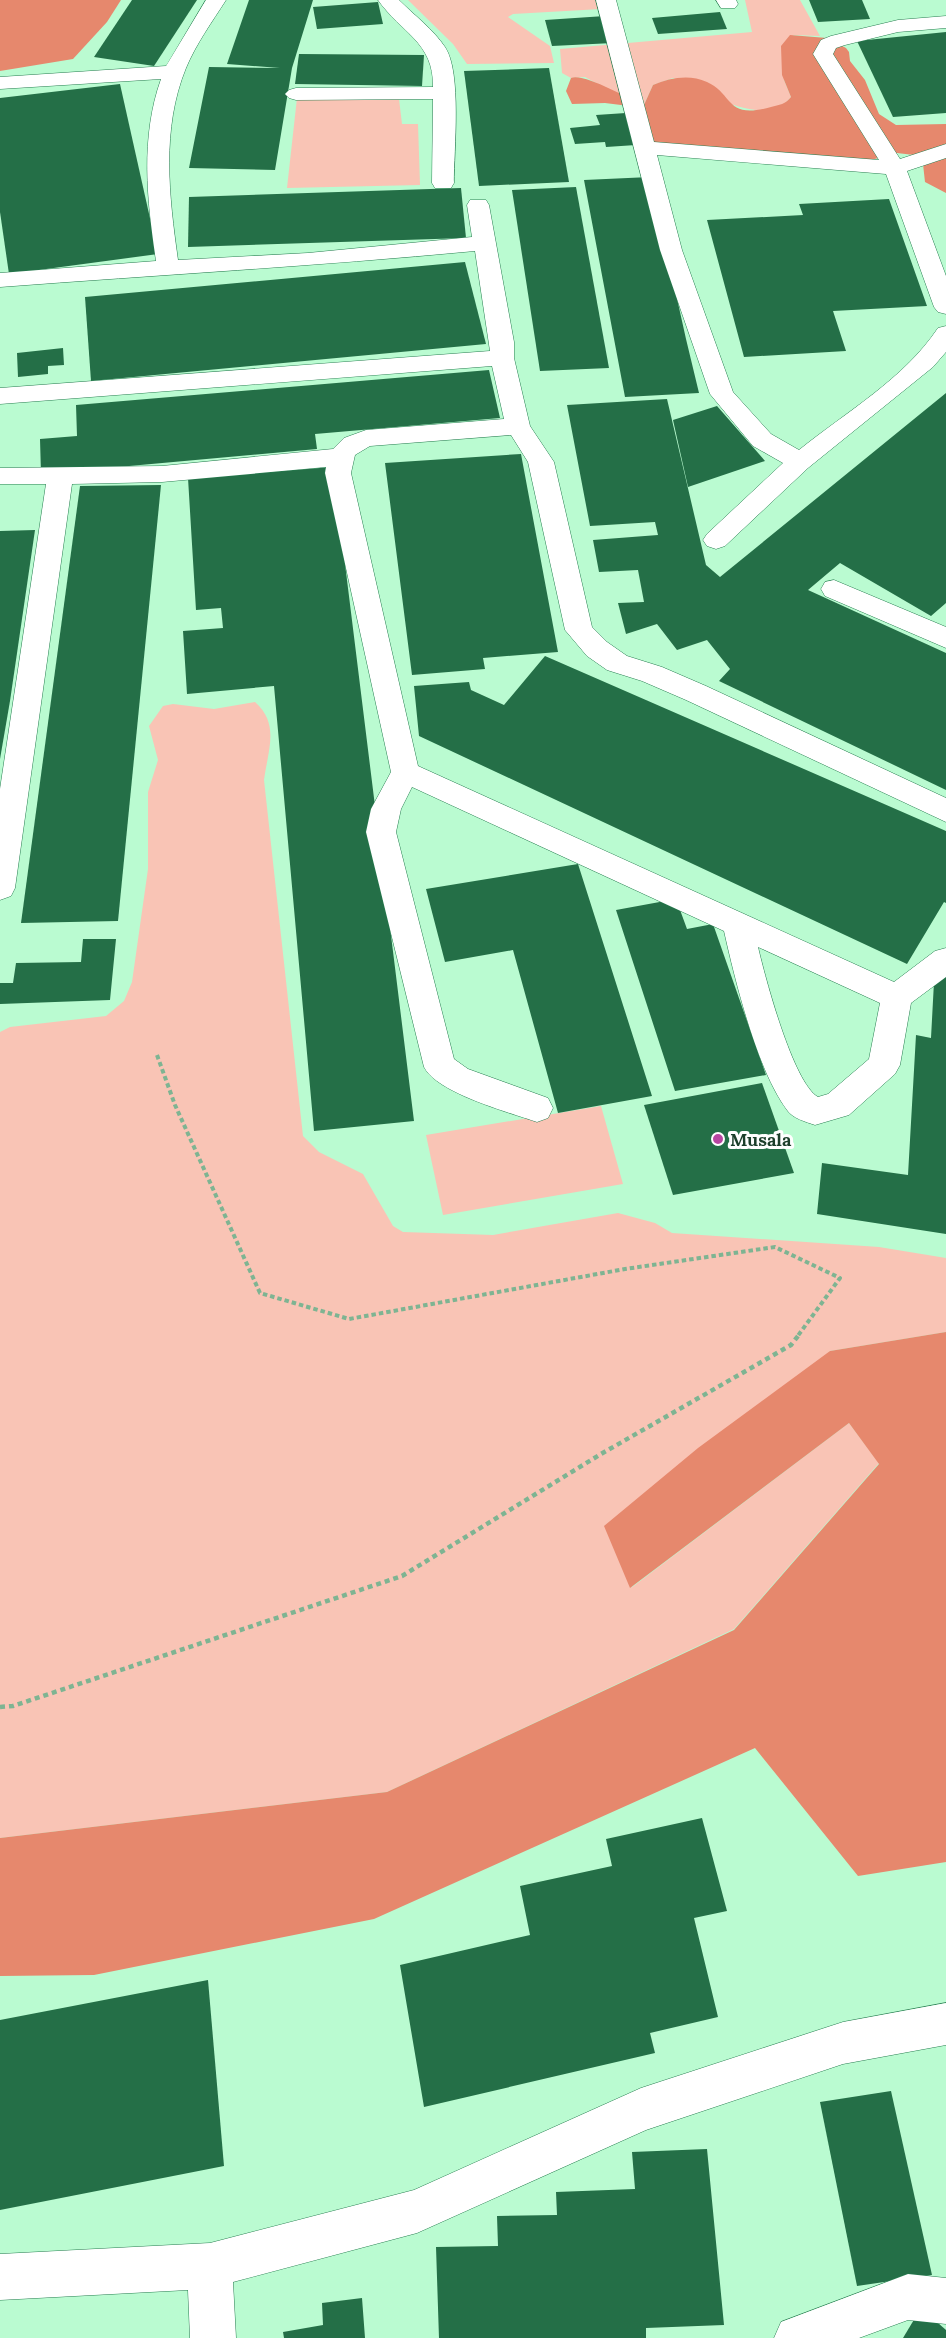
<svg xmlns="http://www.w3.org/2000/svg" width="946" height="2338" font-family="Lora,serif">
<rect width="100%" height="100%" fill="#bafbd1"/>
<g fill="#f9c4b5">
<polygon points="408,0 598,0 601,9 513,14 508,17 550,46 554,63 467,64 453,44"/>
<path d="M745 0H800L820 36 793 35 784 80 791 97C766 131 701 90 673 78L653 85 644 105 620 96 585 77 571 78 562 73 560 49 752 32Z"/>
<polygon points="297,98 399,99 402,124 418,124 420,185 287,188"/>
<path d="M255 702C280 724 268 750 264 780L303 1136 319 1152 363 1174 393 1226 403 1232 493 1235 618 1213 655 1223 672 1233 879 1247 946 1258V1332L830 1351 631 1588 849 1423 879 1463 734 1629 387 1792 0 1838V1032L10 1027 106 1016 124 1001 132 982 148 869V792L158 760 149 726 163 706 173 704 214 709Z"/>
<polygon points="601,1106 623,1184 443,1215 426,1135"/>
</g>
<g fill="#e6886d">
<polygon points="0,0 121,0 107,22 73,59 0,71"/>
<path d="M790 35 827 38 846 48 849 52 850 61 865 80 879 114 896 125 946 124V193L925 182 923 164 914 155 897 153 852 165 724 150 705 146 656 149 629 106 605 103 572 104 566 91 571 78C585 73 626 98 644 105L653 85C670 78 689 74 707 82 734 94 725 120 771 107 779 105 786 104 791 97L782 75 781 46Z"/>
<polygon points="946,1332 946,1862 858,1876 755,1748 374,1919 94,1975 0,1976 0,1838 387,1792 734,1630 879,1464 849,1423 630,1588 604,1526 698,1448 830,1351"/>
</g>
<g fill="#246f47">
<polygon points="132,0 197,0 154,66 94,57"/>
<polygon points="249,0 313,0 292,68 275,170 189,168 209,67 280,68 227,64"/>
<polygon points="809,0 862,0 870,19 818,22"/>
<polygon points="378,2 383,24 317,29 313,7"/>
<polygon points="720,12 727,29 658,34 652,18"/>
<polygon points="605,16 613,43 552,46 545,20"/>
<polygon points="946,32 946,113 893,117 857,41"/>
<polygon points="299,54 424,55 422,86 295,84"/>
<polygon points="549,68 569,182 479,186 464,71"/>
<polygon points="120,84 158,254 9,274 0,212 0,98"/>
<polygon points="626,113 636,145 606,147 605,142 575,144 570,128 600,125 596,115"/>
<polygon points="650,177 686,339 699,393 625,397 584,180"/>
<polygon points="576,187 609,368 540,371 512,190"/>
<polygon points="461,188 466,238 188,247 189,197"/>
<polygon points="889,199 927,306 833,311 846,351 744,357 707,220 803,215 799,204"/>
<polygon points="465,262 486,344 91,381 85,297"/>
<polygon points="63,348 64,365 48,366 48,374 18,377 17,353"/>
<polygon points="489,370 500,418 315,434 317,449 41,474 40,439 77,436 76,405"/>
<polygon points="946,393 946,603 931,616 840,563 808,590 946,653 946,790 719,681 730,669 707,640 677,650 657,624 626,634 618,603 644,602 638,570 599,572 593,540 658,535 655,522 590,526 567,405 667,399 706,565 720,577"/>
<polygon points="717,406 765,461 688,487 673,420"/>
<polygon points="521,454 558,652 483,658 485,669 412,675 385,463"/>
<polygon points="333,467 414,1121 314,1131 274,686 187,694 183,631 223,628 221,608 196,610 188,478"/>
<polygon points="161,485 118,921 21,923 80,486"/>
<polygon points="35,530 10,701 0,759 0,531"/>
<polygon points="545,656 946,831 946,903 944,902 907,964 419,736 414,686 469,682 471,690 504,705"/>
<polygon points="578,864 652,1096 558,1113 513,950 445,962 426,889"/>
<polygon points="676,899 687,929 713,924 766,1075 675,1091 616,910"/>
<polygon points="83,939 116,939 110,1000 0,1004 0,983 13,983 16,963 81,962"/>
<polygon points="946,975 946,1234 817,1214 822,1163 908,1175 916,1035 931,1038 934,982"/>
<polygon points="762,1083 794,1173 673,1195 644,1105"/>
<polygon points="702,1818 727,1911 694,1918 718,2017 650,2033 655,2053 424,2107 400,1965 530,1935 520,1886 612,1866 606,1839"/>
<polygon points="208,1980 224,2166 0,2210 0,2020"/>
<polygon points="891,2091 932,2275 857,2286 820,2102"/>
<polygon points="707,2149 724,2325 646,2328 646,2338 439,2338 436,2247 498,2246 497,2216 557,2215 556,2192 635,2189 632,2152"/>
<polygon points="362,2298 365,2338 284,2338 283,2332 323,2325 322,2303"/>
<polygon points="921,2308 946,2330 946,2338 903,2338"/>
</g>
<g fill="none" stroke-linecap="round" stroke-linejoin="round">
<g stroke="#287e51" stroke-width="1">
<g id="minor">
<path d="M206 0H226C212 22 196 44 186 68 161 129 169 196 178 260L308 253 472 237 467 205 470 200H486L489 205 514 342V358L530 426 554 462 592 627 607 642 627 656 662 667 706 686 946 798V822L686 700 642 681 607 670 587 656 565 630 528 462 511 435 370 446 355 455 351 473 418 766 894 982 935 951 946 948V977L911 1003 900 1065 895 1074 849 1115 815 1125C806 1122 792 1118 787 1110 757 1070 735 980 724 931L412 787 401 809 396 832 454 1059 468 1069 548 1098 553 1108 548 1118 537 1122C508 1112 437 1093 424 1067L366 832 371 809 391 772 325 473 326 467 162 482 72 484 15 888 11 896 0 900V789L46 484H0V468L162 466 333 449 344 438 366 430 504 419 492 366 0 404V388L490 351 475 251C317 266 158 275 0 287V273L156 261C147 200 140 138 161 79L0 89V77L166 66ZM758 947 880 1003 869 1059 828 1094 818 1097C793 1083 765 977 758 947Z"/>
<path d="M378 0H399C414 15 433 29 445 47 462 72 454 150 454 183L451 188H435L432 183 433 99 296 100 289 98 285 94 289 90 296 88 433 87C434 42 401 33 378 0Z"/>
<path d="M596 0H616L654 142 879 160 813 54 821 40 831 36 898 20 946 16V28L898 32 845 45 836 48 833 54 900 159 946 144V158L907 171 946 276V314L938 312 934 307 886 174 657 155 682 250 733 392 771 434 799 450C846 412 904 379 938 328L946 326V352L933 367 808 468 725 546 716 549 707 546 703 540 707 534 783 463 753 446 710 394 660 250Z"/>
<polygon points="716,0 736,0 738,4 735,8 721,8"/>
<polygon points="834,580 946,627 946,648 825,596 821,589 825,582"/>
<polygon points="946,2003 946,2045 843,2064 646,2130 417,2233 233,2282 236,2338 190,2338 188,2290 0,2300 0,2254 210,2243 414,2190 641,2088 843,2022"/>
<polygon points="908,2274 946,2278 946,2324 908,2320 859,2338 774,2338 781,2322"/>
</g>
</g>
<polyline stroke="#7eb492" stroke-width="4" stroke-dasharray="4.5 3" stroke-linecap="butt" points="157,1055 175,1105 260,1293 349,1319 625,1269 775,1247 840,1278 797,1337"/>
<polyline stroke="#7eb492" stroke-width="4.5" stroke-dasharray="5 4" stroke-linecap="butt" points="0,1707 13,1706 402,1576 601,1454 791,1345 798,1336"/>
<use href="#minor" fill="#fff" fill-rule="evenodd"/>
</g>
<circle fill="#b846a2" stroke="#fff" stroke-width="2" cx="718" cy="1139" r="6"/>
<g text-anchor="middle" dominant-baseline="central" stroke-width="6" stroke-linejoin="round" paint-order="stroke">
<g font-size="18" font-weight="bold" fill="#1c3f2b" stroke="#fff" text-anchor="start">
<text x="730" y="1139">Musala</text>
</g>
</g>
</svg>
